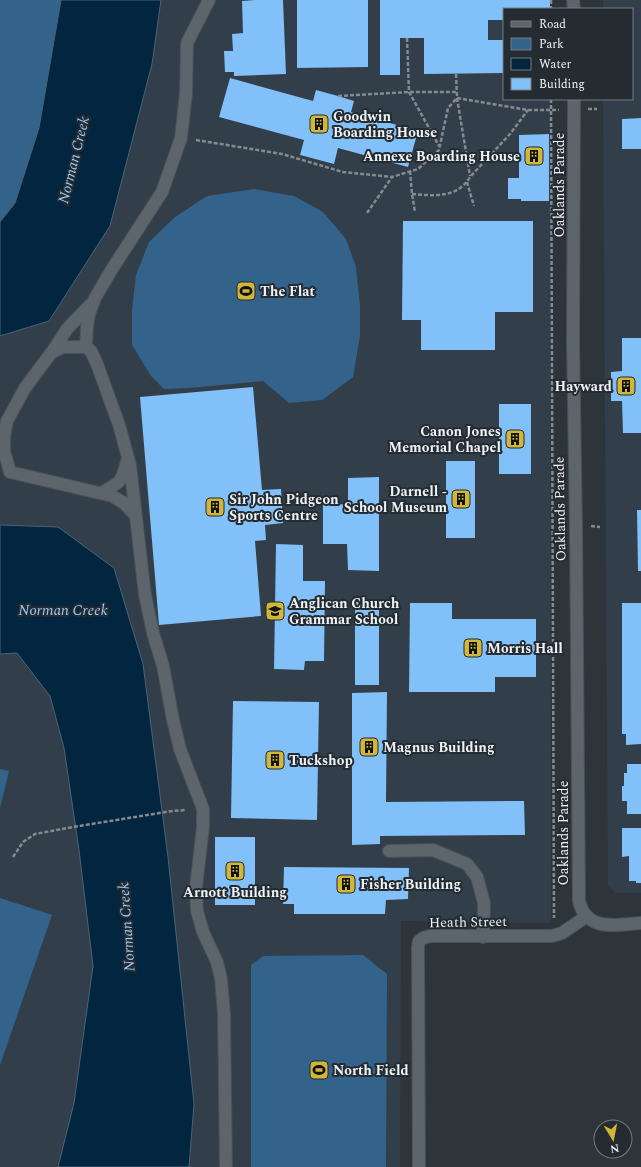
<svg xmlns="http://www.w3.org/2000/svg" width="641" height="1167" font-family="Spectral,serif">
<rect width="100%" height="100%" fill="#2d353b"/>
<g fill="#323e4a">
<polygon points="161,0 550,0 504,9 504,99 550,99 551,923 401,921 400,1167 0,1167 0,336 49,321 152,64"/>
<polygon points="603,0 641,0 641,893 616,893 608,885 603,99 632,99 632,9 603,9"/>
</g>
<g fill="#33638b">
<polygon points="0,0 61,0 39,128 15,203 0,222"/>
<polygon points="254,189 294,196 323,212 346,239 356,267 360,306 360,336 353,377 322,400 289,403 263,381 189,388 164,389 151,376 132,345 132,310 136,275 149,242 175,217 207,196"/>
<polygon points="0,769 9,771 0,808"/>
<polygon points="0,898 52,915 0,1065"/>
<polygon points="363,955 387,974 386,1167 251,1167 251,965 263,956"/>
</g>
<g fill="#032640" stroke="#4a6477">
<polygon points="61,0 161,0 152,64 110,226 49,321 0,336 0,222 15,203 39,128"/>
<polygon points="0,525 58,527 114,568 143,664 168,857 194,1104 189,1167 58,1167 74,1103 93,966 79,850 64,748 50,696 17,653 0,654"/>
</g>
<g fill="#81c0f9">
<polygon points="255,0 283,0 286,74 234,76 234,72 225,72 224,51 233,51 232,34 243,33 242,1"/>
<polygon points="297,0 368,0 368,67 297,68"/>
<polygon points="380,0 550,0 550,9 504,9 504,20 488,20 488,40 504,40 504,73 424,74 424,38 400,38 400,75 380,75"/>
<polygon points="230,78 313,101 316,90 338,96 354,101 351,112 418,131 408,167 338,148 334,164 300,155 304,140 219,117"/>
<polygon points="641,118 641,149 622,149 622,119"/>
<polygon points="549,134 549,201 521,201 521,199 508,199 508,178 519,178 519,135"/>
<polygon points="403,221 533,221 533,312 495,312 495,350 421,350 421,320 402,320"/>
<polygon points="622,338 641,338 641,433 623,433 622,401 611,401 611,372 622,371"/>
<polygon points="253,387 262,490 281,489 283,523 265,525 266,540 255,541 261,616 159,625 140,397"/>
<rect x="499" y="404" width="32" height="70"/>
<rect x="446" y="461" width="29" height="77"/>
<polygon points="379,477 379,571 348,570 347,544 323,544 323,505 348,504 348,478"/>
<polygon points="637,510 641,510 641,571 638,571"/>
<polygon points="276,544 303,545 303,581 325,581 324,661 305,661 304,670 274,669"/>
<rect x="355" y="602" width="24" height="83"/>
<polygon points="410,603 452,603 452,619 536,619 536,677 495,677 495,692 409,692"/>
<polygon points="622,603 641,603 641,744 626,745 626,734 622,734"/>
<polygon points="387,692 386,802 524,801 525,835 380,836 380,844 352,845 352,693"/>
<polygon points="233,701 319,702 317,820 231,818"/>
<polygon points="627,764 641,764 641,814 627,814 627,801 622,801 622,786 624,786 624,773 627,773"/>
<polygon points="622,828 641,828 641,883 636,883 636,881 629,881 629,856 622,857"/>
<rect x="215" y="837" width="40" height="68"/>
<polygon points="284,867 409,868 408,899 386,900 385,914 294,914 294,904 283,904"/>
</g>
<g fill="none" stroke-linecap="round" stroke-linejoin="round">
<g stroke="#4a5055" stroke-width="14">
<g id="minor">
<polyline points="573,0 574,9"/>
<path d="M574 99 573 343 576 527 579 901C586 932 617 925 641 923"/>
<polyline points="86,347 87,326 89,314 95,298 112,269 162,192 181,138 186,93 187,43 209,0"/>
<polyline points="52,352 67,329 91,304"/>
<path d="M101 493C121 482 121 483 127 461"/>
<polyline points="136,516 124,503 112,496 10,472 4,451 4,437 7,421 25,388 51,353 63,347 86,347 91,351 97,364 119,425 130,465 145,595 153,633 163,666 173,720 180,749 203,809 203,827 196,887 197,911 203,932 217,962 221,979 224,1014 226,1167"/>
<polyline points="389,851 433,850 467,864 477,877 484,903 483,937"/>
<polyline points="419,1167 418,947 419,941 423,938 430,936 552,936 562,933 587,916"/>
</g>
</g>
<g stroke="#848b90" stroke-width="2.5" stroke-dasharray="4 2" stroke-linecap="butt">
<polyline points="551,0 551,9"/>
<polyline points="407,38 409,92 439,146"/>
<polyline points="456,74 457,98 470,176"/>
<polyline points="338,96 409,92 457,92"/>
<polyline points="551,99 554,918"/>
<polyline points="588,109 597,109"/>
<polyline points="196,140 282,154 343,172 392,177 418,169 439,150 448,108 457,98 528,110 559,110"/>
<polyline points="410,171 412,194 415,212"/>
<polyline points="467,182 474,206"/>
<path d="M412 194C434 196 458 198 470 177L510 134 528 110"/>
<polyline points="367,213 392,177"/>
<polyline points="591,526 600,527"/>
<polyline points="13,857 23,842 35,834 73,827 172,811 186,810"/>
</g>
<use href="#minor" stroke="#5c646c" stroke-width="12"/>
</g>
<defs>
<g id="building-square" transform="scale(1)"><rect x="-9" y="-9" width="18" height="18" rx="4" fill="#d2b635" stroke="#242b31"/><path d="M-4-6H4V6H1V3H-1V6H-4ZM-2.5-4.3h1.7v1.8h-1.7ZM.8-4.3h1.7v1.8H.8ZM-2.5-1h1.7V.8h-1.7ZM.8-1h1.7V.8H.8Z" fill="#111"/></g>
<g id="stadium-square" transform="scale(1)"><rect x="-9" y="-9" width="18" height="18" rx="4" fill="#d2b635" stroke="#242b31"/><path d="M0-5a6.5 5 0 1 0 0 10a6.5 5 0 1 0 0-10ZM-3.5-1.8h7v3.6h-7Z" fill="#111"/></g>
<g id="school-square" transform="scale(1)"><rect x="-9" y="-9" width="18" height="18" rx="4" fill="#d2b635" stroke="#242b31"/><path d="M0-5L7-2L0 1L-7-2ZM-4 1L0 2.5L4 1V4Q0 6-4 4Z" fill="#111"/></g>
</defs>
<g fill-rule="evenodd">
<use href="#building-square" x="319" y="124"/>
<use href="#building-square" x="534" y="156"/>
<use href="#stadium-square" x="246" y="291"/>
<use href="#building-square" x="626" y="386"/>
<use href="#building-square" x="515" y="439"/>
<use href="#building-square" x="461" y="499"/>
<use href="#building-square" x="215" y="507"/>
<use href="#school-square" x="275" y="611"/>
<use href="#building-square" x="473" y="648"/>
<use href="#building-square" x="369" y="747"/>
<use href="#building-square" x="275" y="760"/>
<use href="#building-square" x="235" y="871"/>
<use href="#building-square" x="346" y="884"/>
<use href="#stadium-square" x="319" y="1070"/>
</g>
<g text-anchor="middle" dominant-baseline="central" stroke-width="4" stroke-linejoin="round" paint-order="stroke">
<g font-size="14" font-weight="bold" fill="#eef3f7" stroke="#242b31" text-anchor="start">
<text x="333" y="116">Goodwin<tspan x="333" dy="16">Boarding House</tspan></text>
<text x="520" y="156" text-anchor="end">Annexe Boarding House</text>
<text x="260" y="291">The Flat</text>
<text x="612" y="386" text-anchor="end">Hayward</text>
<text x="501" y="431" text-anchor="end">Canon Jones<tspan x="501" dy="16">Memorial Chapel</tspan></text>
<text x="447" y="491" text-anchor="end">Darnell -<tspan x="447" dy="16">School Museum</tspan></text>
<text x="229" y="499">Sir John Pidgeon<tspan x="229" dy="16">Sports Centre</tspan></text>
<text x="289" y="603">Anglican Church<tspan x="289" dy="16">Grammar School</tspan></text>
<text x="487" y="648">Morris Hall</text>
<text x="383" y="747">Magnus Building</text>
<text x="289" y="760">Tuckshop</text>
<text x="360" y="884">Fisher Building</text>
<text x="235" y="892" text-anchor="middle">Arnott Building</text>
<text x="333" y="1070">North Field</text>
</g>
<g font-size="14" fill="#eef3f7" stroke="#242b31">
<text transform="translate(559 185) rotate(-90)">Oaklands Parade</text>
<text transform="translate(560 509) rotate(-91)">Oaklands Parade</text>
<text transform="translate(563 833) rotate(-90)">Oaklands Parade</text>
<text transform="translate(468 922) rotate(-1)">Heath Street</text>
</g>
<g font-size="15" font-style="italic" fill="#99c9f5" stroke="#242b31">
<text transform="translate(74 160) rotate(-76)">Norman Creek</text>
<text x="63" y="610">Norman Creek</text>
<text transform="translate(127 927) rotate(-94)">Norman Creek</text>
</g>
</g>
<rect x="503" y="8" width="130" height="92" fill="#242b31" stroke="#757b80"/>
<rect x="511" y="21" width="20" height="6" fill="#5c646c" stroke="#757b80"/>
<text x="539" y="28" font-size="12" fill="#eef3f7">Road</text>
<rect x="511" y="38" width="20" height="12" fill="#33638b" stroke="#757b80"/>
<text x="539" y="48" font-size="12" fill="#eef3f7">Park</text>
<rect x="511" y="58" width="20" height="12" fill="#032640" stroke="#757b80"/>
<text x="539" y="68" font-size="12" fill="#eef3f7">Water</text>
<rect x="511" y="78" width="20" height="12" fill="#81c0f9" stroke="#757b80"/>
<text x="539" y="88" font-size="12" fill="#eef3f7">Building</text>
<g transform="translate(613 1139) rotate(170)"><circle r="19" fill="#242b31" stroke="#757b80"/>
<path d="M0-3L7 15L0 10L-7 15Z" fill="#d2b635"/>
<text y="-6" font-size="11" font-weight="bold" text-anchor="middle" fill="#eef3f7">N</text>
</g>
</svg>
